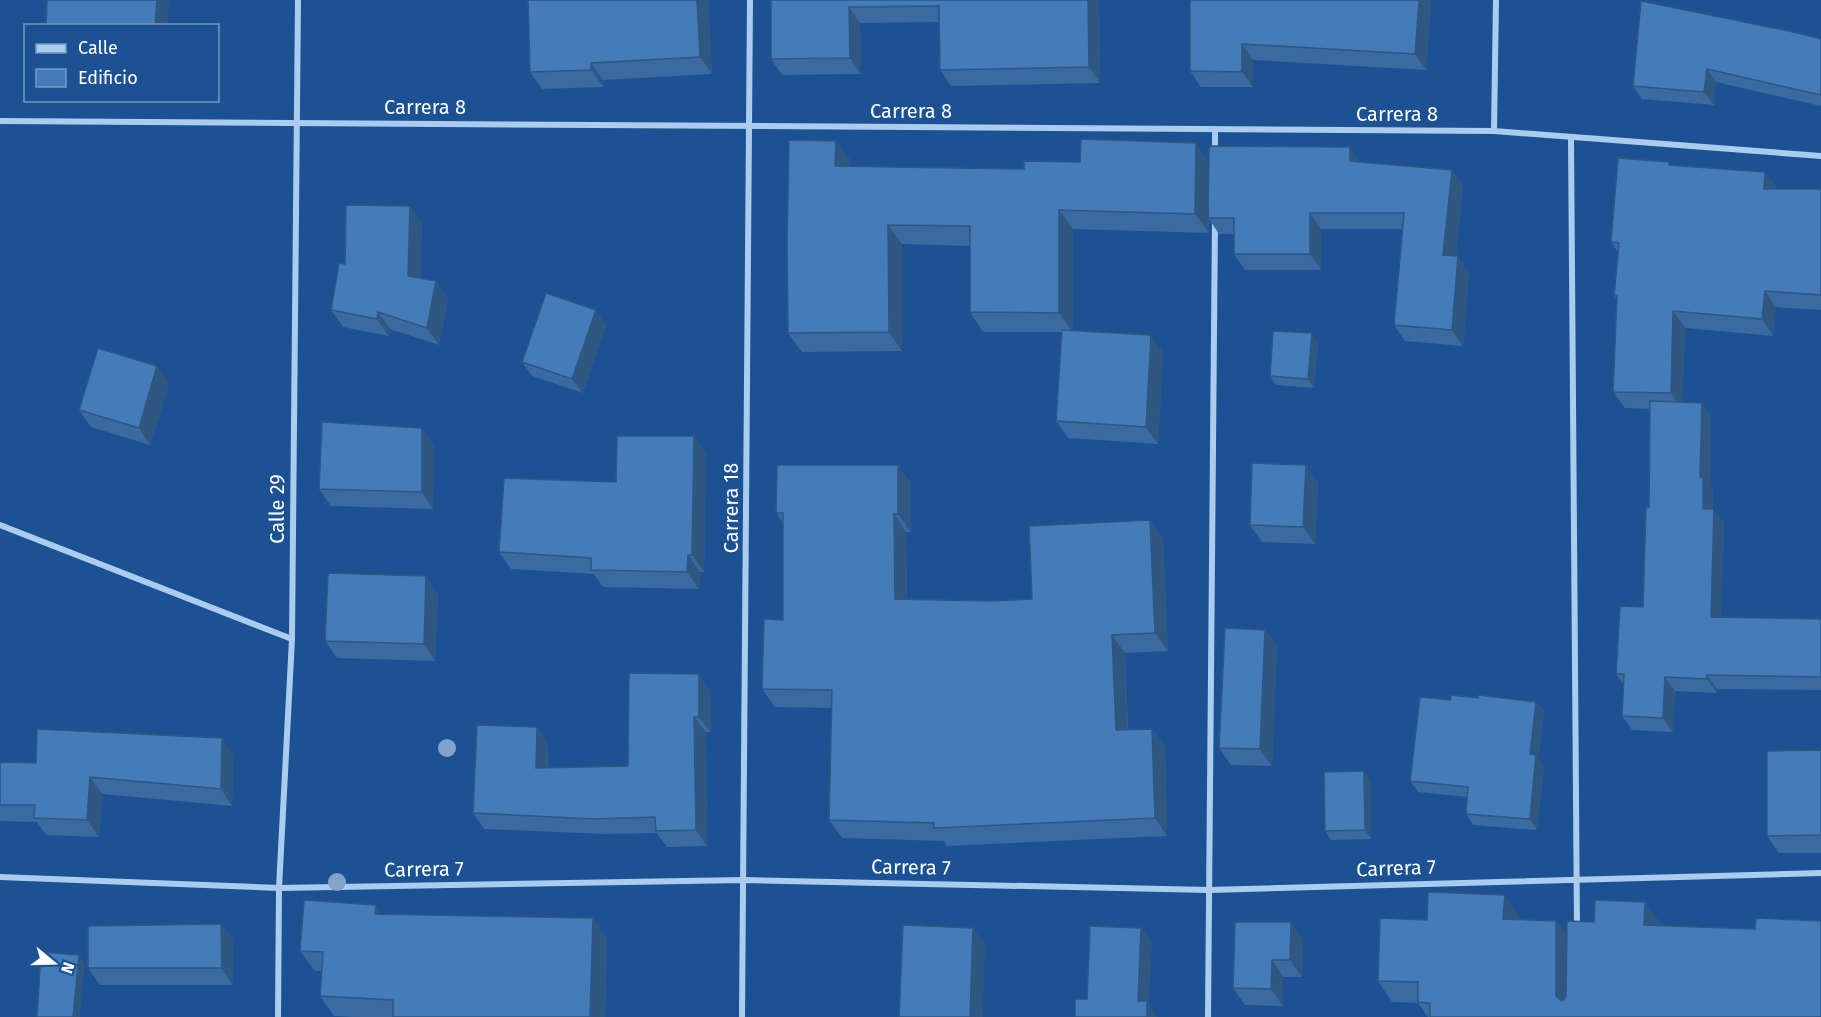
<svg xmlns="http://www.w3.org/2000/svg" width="1821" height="1017" font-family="'Fira Sans',sans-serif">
<rect width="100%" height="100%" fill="#1c5293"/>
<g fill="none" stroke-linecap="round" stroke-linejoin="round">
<g stroke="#acccef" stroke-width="6">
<polyline points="0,121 1494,131 1821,156"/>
<polyline points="1494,131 1496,0"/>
<polyline points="1571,137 1577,929"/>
<polyline points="1215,152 1215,129"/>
<polyline points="0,525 292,639"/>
<polyline points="0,877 279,888 744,880 1209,890 1821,873"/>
<polyline points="278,1017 279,888 292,639 298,0"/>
<polyline points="742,1017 750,0"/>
<polyline points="1208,1017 1215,219"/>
</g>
</g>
<g fill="#81a3cc">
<circle cx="447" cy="748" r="9"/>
<circle cx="337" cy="882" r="9"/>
</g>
<g fill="#3a6a9f">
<polygon points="528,0 708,0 712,74 603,80 603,87 542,89 530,72"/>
<polygon points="771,0 1099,0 1100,83 951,86 940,70 939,22 860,23 861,74 782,75 771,59"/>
<polygon points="1190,0 1431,3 1426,70 1253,60 1253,87 1201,87 1190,71"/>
<polygon points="1821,39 1821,106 1716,82 1714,105 1642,99 1633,86"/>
<polygon points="836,141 850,160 850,166 1024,169 1080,162 1361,162 1452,170 1463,186 1456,256 1469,272 1463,346 1405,341 1394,325 1403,229 1321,229 1321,270 1245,270 1234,254 1234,234 1219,234 1209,219 1209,233 1073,229 1073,331 1163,352 1158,444 1068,438 1056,421 1062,332 983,332 970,312 970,246 902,244 902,351 802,352 788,333"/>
<polygon points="1671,165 1765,172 1777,189 1821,189 1821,310 1776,307 1773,336 1685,328 1682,402 1702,403 1711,416 1710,486 1713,490 1713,509 1724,523 1721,617 1821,619 1821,690 1717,689 1717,693 1675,691 1673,732 1632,730 1622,716 1623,684 1616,674 1643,607 1649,507 1650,409 1625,408 1613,392 1617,300 1614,296 1618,252 1611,242"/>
<polygon points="410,206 422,223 420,278 436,281 448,298 439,345 390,329 389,336 343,327 331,310 345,264"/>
<polygon points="606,325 583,393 532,376 522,362"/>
<polygon points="1318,342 1314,388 1276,385 1270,376"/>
<polygon points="157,366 169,383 150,445 91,427 79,410"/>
<polygon points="422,428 434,445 433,509 331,506 319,489"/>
<polygon points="706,453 704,572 700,572 699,589 603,587 594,574 511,569 499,552 616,482"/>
<polygon points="898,465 911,483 911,532 906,532 907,599 989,601 1032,599 1150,520 1163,538 1168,651 1125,653 1128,730 1152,729 1165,747 1167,836 947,846 944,841 842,838 829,820 831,708 775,707 762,689 783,620 783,523 776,513"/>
<polygon points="1306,465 1318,482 1315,544 1262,542 1250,525"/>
<polygon points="438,593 435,661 337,658 325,641"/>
<polygon points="1265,630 1277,647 1272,766 1231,765 1219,748"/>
<polygon points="699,674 710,690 711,732 706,732 707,846 667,847 657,833 605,834 484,829 473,813 537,727 548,743 548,768 628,766"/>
<polygon points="1478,698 1536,702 1544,712 1538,758 1544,766 1537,830 1473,825 1466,814 1467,797 1418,792 1410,781 1450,700"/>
<polygon points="1821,750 1821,853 1779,853 1767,836"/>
<polygon points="233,755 232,806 102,794 99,837 46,835 37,822 0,821 0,762 36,763"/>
<polygon points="1371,780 1371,839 1331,840 1325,831"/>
<polygon points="1645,902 1660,923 1659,926 1821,1017 1428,1017 1418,1003 1392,1002 1378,981 1427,920 1519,916 1519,920 1556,921 1567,936 1594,922"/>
<polygon points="376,905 382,914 607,938 605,1017 354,1017 334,1016 320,996 322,971 315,971 300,951"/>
<polygon points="1235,922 1303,939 1302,977 1283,977 1283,1006 1245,1005 1233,988"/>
<polygon points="221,924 233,941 233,985 100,985 88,968"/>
</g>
<g fill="#305682">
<polygon points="157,0 169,0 168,26 155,26"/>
<polygon points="697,0 708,0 712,74 700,57"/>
<polygon points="1088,0 1099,0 1100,83 1089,67"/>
<polygon points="1419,0 1430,0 1431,3 1426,70 1415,54"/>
<polygon points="849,7 860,23 861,74 850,58"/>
<polygon points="1242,44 1253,60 1253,87 1242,72"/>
<polygon points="591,63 603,80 603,87 591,70"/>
<polygon points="1707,69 1716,82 1714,105 1704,92"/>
<polygon points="836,141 850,160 849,185 835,166"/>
<polygon points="1196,143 1209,162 1209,233 1195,214"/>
<polygon points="1350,147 1361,163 1350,161"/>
<polygon points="1452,170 1463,186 1455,271 1443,255"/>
<polygon points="1765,172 1777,188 1776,205 1764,189"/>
<polygon points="410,206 422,223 420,293 408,276"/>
<polygon points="1059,210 1073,229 1073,332 1059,313"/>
<polygon points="1310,213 1321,229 1321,270 1310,254"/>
<polygon points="888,225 902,244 902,351 889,332"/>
<polygon points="1458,256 1469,272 1463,346 1452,330"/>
<polygon points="436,281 448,298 439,345 427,328"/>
<polygon points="1765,291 1776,307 1773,336 1762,319"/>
<polygon points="596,310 606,325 583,393 572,379"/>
<polygon points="1673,311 1685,328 1682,410 1671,393"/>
<polygon points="378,312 390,329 389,336 377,319"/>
<polygon points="1312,333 1318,342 1314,388 1308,379"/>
<polygon points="1151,335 1163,352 1158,444 1146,427"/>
<polygon points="157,366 169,383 150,445 139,428"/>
<polygon points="1702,403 1711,416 1710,486 1713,490 1713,522 1703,509 1700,477"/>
<polygon points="422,428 434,445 433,509 422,492"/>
<polygon points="694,436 706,453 704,572 692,555"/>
<polygon points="898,465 911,483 911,532 898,514"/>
<polygon points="1306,465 1318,482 1315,544 1303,527"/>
<polygon points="1714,509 1724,523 1721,631 1711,617"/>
<polygon points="894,514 906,532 907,617 895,599"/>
<polygon points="1150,520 1163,538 1168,651 1155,633"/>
<polygon points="688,555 700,572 699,589 687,572"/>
<polygon points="426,576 438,593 435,661 424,644"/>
<polygon points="1265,630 1277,647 1272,766 1260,749"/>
<polygon points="1112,635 1125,653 1128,749 1116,730"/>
<polygon points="699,674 710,690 711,732 699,717"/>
<polygon points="1707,675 1717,689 1717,693 1707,679"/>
<polygon points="1665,677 1675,691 1673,732 1663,718"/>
<polygon points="1536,702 1544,712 1538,758 1544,766 1537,830 1530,819 1530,754"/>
<polygon points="694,717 706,732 707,846 696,830"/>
<polygon points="537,727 548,743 547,784 536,768"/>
<polygon points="1152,729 1165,747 1167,836 1155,818"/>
<polygon points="222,738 233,755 232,806 221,789"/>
<polygon points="1364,771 1371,780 1371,839 1365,830"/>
<polygon points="90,777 102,794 99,837 87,820"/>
<polygon points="1505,895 1519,916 1518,940 1503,919"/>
<polygon points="1645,902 1660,923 1659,946 1644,925"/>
<polygon points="376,905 390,925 375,914"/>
<polygon points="593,918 607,938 605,1017 590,1017"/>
<polygon points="1556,921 1571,942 1571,1017 1556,996"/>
<polygon points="1291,922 1303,939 1302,977 1290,960"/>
<polygon points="221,924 233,941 233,985 222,968"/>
<polygon points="973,928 985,945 983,1017 970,1017"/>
<polygon points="1141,928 1152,943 1149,1004 1158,1017 1147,1017 1138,1001"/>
<polygon points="79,955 85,964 80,1017 73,1017"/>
<polygon points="1272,960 1283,977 1283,1006 1271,989"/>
</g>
<g fill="#447bb9" stroke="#305682" stroke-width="1.5">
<polygon points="47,0 157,0 155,26 46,26"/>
<polygon points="528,0 697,0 700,57 591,63 591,70 530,72"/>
<polygon points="771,0 1088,0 1089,67 940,70 939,6 849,7 850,58 771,59"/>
<polygon points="1190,0 1419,0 1415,54 1242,44 1242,72 1190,71"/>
<polygon points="1641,1 1789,31 1821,39 1821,95 1707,69 1704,92 1633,86"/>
<polygon points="1081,139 1196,143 1195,214 1059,210 1059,313 970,312 970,226 888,225 889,332 788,333 787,241 789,140 836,141 835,166 1024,169 1024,161 1080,162"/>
<polygon points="1209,146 1350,147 1350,161 1452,170 1443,255 1458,256 1452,330 1394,325 1404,213 1310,213 1310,254 1234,254 1234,218 1208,218"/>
<polygon points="1618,158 1669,162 1669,165 1765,172 1764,189 1821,189 1821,295 1765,291 1762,319 1673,311 1671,393 1613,392 1617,296 1614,296 1619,243 1611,242"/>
<polygon points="346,205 410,206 408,276 436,281 427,328 378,312 377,319 331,310 339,263 345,264"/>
<polygon points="546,293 596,310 572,379 522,362"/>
<polygon points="1062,330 1151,335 1146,427 1056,421"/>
<polygon points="1273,331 1312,333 1308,379 1270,376"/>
<polygon points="98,348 157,366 139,428 79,410"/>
<polygon points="1650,401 1702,403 1700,477 1703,477 1703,509 1714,509 1711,617 1821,619 1821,677 1707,675 1707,679 1665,677 1663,718 1622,716 1624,674 1616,674 1620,606 1643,607 1646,507 1649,507"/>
<polygon points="322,422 422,428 422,492 319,489"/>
<polygon points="617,436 694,436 692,555 688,555 687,572 591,570 591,558 499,552 504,478 616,482"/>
<polygon points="1252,463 1306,465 1303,527 1250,525"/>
<polygon points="777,465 898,465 898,514 894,514 895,599 989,601 1032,599 1029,526 1150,520 1155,633 1112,635 1116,730 1152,729 1155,818 934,828 934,823 829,820 832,690 762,689 764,619 783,620 783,513 776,513"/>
<polygon points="328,573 426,576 424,644 325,641"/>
<polygon points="1225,628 1265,630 1260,749 1219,748"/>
<polygon points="629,673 699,674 699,717 694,717 696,830 656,831 655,817 594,819 473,813 477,725 537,727 536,768 628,766"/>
<polygon points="1451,695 1478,698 1478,695 1536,702 1530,754 1536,755 1530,819 1466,814 1468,787 1410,781 1420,697 1450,700"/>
<polygon points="37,729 222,738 221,789 90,777 87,820 34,818 35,805 0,805 0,762 36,763"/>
<polygon points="1821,750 1821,835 1767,836 1767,751"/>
<polygon points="1364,771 1365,830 1325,831 1324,772"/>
<polygon points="1428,892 1505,895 1503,919 1556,921 1556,996 1561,1001 1564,1000 1566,996 1567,921 1594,922 1595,900 1645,902 1644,925 1755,929 1756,918 1821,921 1821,1017 1430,1017 1430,1003 1418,1002 1418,982 1378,981 1380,918 1427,920"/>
<polygon points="304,900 376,905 375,914 593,918 590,1017 393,1017 393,1000 320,996 323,952 300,951"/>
<polygon points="1235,922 1291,922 1290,960 1272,960 1271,989 1233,988"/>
<polygon points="221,924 222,968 88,968 88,926"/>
<polygon points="903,925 973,928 970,1017 899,1017"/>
<polygon points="1090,926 1141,928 1138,1001 1147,1001 1147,1017 1075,1017 1075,999 1087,999"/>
<polygon points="41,952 79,955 73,1017 37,1017"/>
</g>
<g text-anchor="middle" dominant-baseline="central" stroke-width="6" stroke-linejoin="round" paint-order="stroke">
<g font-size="20" fill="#fff" stroke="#1c5293">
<text x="425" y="107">Carrera 8</text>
<text x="911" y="111">Carrera 8</text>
<text x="1397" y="114">Carrera 8</text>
<text transform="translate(731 508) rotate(-90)">Carrera 18</text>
<text transform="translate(277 509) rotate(-90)">Calle 29</text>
<text transform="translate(911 867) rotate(1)">Carrera 7</text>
<text transform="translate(1396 868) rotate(-2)">Carrera 7</text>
<text transform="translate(424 869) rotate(-1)">Carrera 7</text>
</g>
</g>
<rect x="24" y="24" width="195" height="78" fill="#1c5293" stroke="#7797be" stroke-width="1.5"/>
<rect x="36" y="44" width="30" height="9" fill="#acccef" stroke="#7797be" stroke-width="1.5"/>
<text x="78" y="54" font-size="18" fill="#ffffff">Calle</text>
<rect x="36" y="69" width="30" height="18" fill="#447bb9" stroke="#7797be" stroke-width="1.5"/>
<text x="78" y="84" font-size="18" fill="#ffffff">Edificio</text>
<g transform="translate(54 963) rotate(109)" stroke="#1c5293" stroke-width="4.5" paint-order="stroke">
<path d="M0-4.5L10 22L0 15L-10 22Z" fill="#ffffff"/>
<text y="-9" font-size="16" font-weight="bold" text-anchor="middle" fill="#ffffff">N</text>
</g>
</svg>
